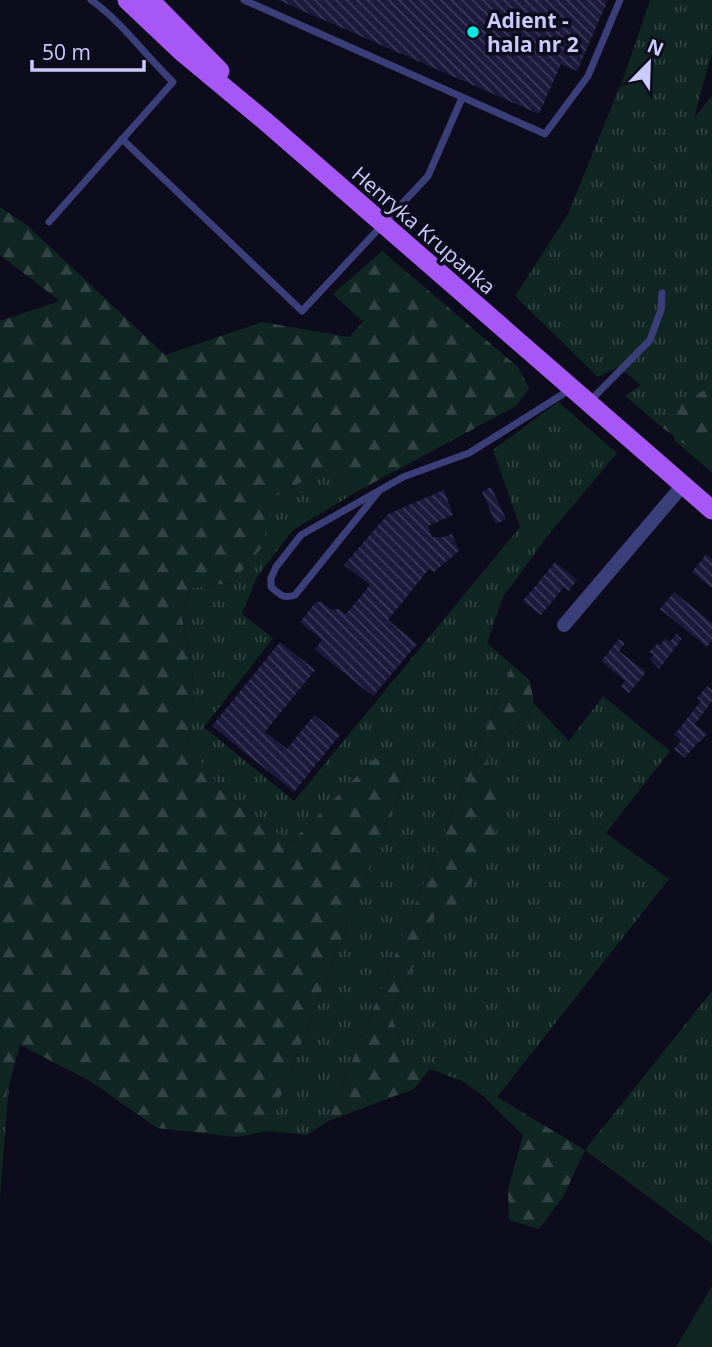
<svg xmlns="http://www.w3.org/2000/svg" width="712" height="1347" font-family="'Open Sans',sans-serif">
<defs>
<pattern id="grass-tufts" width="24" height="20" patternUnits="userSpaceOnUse" patternTransform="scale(1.75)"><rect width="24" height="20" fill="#102622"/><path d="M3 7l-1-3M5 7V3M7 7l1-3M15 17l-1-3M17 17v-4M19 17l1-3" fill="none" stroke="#314443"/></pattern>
<pattern id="forest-firs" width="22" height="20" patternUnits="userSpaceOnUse" patternTransform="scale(1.75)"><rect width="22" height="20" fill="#102622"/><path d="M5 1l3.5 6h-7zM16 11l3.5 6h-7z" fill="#314443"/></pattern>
<pattern id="building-back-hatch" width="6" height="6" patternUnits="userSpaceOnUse" patternTransform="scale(1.75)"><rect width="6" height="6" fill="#1c193c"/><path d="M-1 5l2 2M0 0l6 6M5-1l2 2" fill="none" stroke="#3c3959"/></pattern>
</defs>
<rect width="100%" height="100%" fill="#0d0c1c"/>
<g fill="url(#grass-tufts)">
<polygon points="650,0 712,0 712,52 694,118 712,96 712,473 674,440 683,418 672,410 663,428 625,396 641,385 618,367 598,377 515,296 567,216 623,79"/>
<polygon points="558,402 617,453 549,534 503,597 487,643 512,665 328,1121 307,1135 267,1131 409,768 375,758 290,843 224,793 187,743 194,710 192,667 181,614 192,588 231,583 263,545 270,499 330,467 358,491 293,530 257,577 242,614 273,638 204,727 294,801 520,527 493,450"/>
<path d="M603 696 670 751 606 833 669 879 497 1097 482 1095 462 1081 430 1069 406 1053 392 1019 398 995 425 946 432 919 444 906 495 776 486 763C496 741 506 734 527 723L534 704 569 741Z"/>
<polygon points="712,991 712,1244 585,1150"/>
<polygon points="9,1086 1,1183 0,1199 0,1118"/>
</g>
<g fill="url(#forest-firs)">
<polygon points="0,207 28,226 165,355 262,322 349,337 363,322 333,294 382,251 518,367 529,388 516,406 358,491 330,467 270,499 264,545 231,583 192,588 181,614 192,667 194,711 187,743 224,793 290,843 375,758 409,768 267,1131 237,1137 157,1128 90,1081 20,1045 0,1118 0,321 60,301 0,255"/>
<polygon points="712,387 712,465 663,428 675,403"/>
<path d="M512 665 530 680 534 704 527 723C506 733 496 741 486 763L495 776 499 799 495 847 456 906H444L432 919 425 946 398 995 392 1019 406 1053 430 1069 414 1089 328 1121Z"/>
<polygon points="482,1095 497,1097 585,1150 563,1197 539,1229 509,1220 508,1190 523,1135"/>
</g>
<polygon fill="#102622" points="712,1286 712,1347 676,1347"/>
<g fill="url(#building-back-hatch)">
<polygon points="278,0 608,0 577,71 561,64 539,114"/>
<polygon points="491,487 506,519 496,524 482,492"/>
<polygon points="444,490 453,515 428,526 432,537 443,537 452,534 459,551 434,572 429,569 388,620 417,644 373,696 315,650 322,640 300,622 316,602 321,602 332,610 339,609 346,614 370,585 344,565 388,514"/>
<polygon points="706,554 712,559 712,588 692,572"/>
<polygon points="555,562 577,580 569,591 564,587 541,615 523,601"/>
<polygon points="674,592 712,623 712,641 707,647 660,609"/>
<polygon points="676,634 682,639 659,669 650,659 654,654 649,652 658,643 661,645 665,638 670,642"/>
<polygon points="619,639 625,643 619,651 646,672 629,693 621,686 625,681 601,661"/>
<polygon points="280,642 315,670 265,732 287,749 314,715 340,735 294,792 212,726"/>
<polygon points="707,686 712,690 712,701 695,724 707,734 700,742 699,741 685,758 674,749 681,741 674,735 701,701 697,698"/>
</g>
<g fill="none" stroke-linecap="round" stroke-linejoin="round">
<g stroke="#3a3f79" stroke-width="7">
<polyline points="244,0 545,134 588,76 620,0"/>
<polyline points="122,139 302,311 428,176 462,98"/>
<path d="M49 222 173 82C145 55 122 22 91 0"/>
<polyline points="589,402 650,340 661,310 662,293"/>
<path d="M379 491 295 595C284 599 280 595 271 587V578L276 567 301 535 403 477 469 453 571 389"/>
</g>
<polyline stroke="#3a3f79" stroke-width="14" points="564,625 683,485"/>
<g stroke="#a757f6" stroke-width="19">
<polyline points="127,0 183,53 265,121 712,510"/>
<polyline points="150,0 220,71"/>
</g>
</g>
<circle fill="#0ce7e2" stroke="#0d0c1c" stroke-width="2.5" cx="473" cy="32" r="7"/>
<g text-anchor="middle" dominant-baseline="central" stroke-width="7" stroke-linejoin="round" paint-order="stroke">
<g font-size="21" font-weight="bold" fill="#cacbfc" stroke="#0d0c1c" text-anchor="start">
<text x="487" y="20">Adient -<tspan x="487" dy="24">hala nr 2</tspan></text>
</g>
<g font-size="21" fill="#cacbfc" stroke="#0d0c1c">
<text transform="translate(424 230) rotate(41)">Henryka Krupanka</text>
</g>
</g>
<g transform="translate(649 63) rotate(23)" stroke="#0d0c1c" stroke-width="5" paint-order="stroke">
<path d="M0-5L12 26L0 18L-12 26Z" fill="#cacbfc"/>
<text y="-10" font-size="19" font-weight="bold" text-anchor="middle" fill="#cacbfc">N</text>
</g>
<path d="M32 60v10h112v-10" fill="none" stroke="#cacbfc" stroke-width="3.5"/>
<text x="42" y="60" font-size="21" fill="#cacbfc" stroke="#0d0c1c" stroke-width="5" paint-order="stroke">50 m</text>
</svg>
